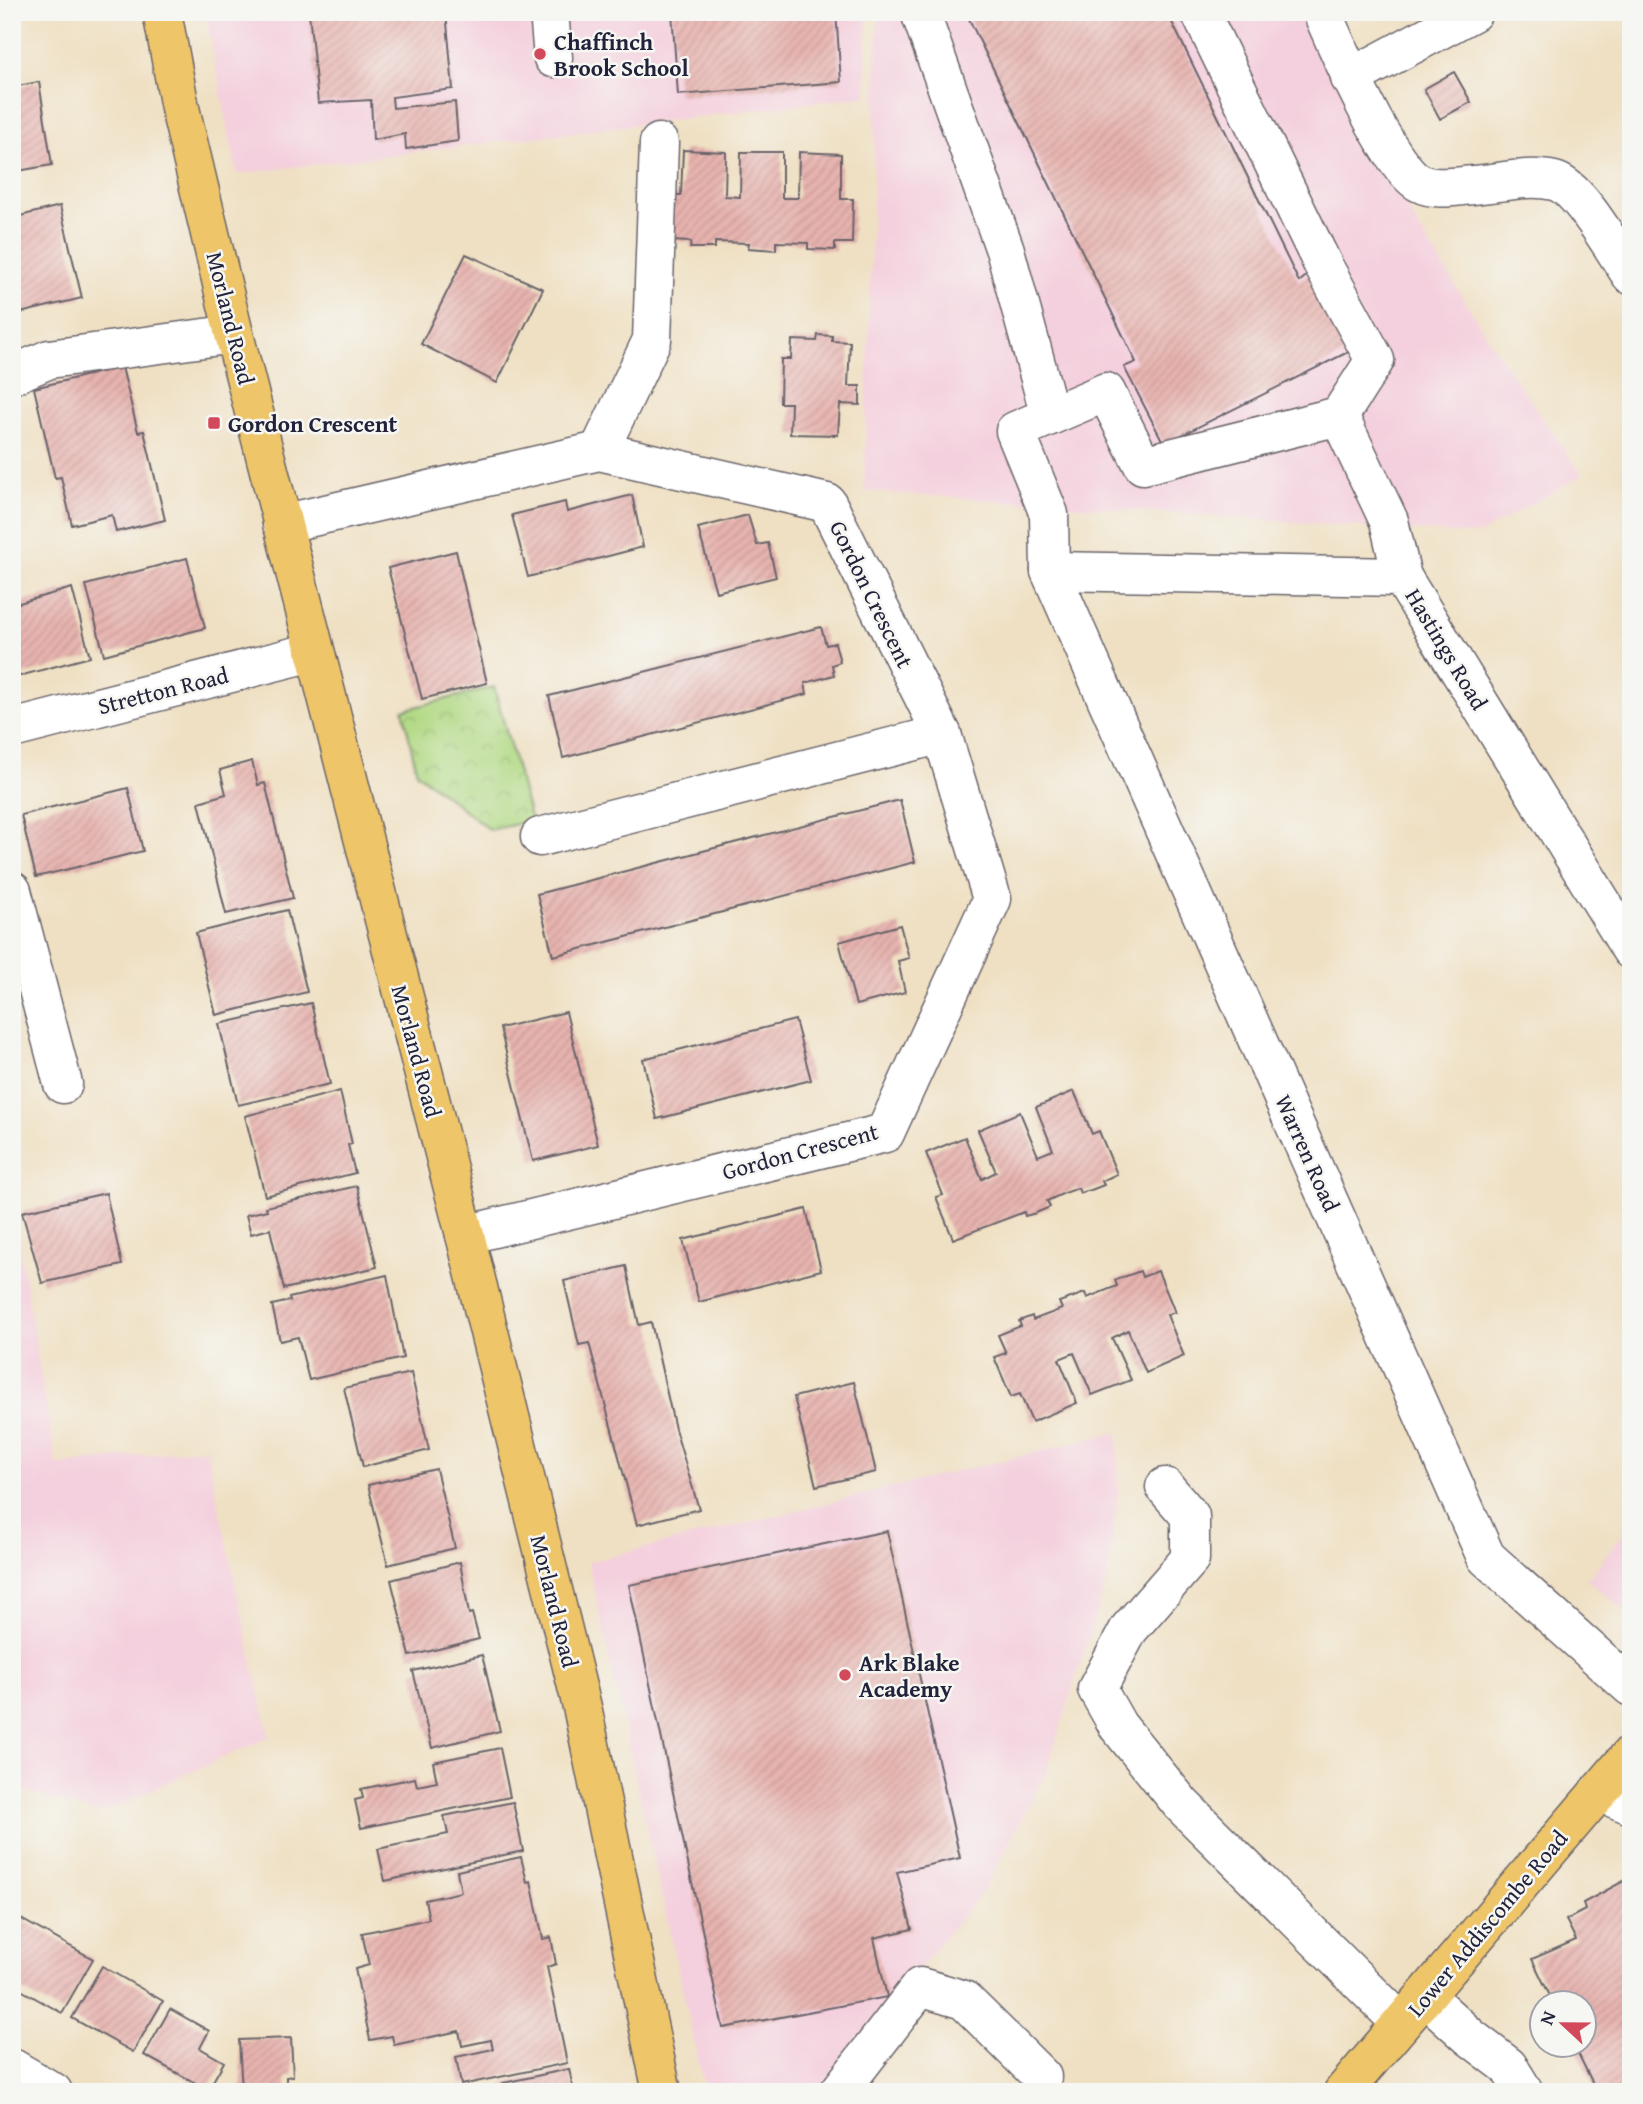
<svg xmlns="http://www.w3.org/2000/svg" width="1643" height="2104" font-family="'Gentium Book Plus',serif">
<defs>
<pattern id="park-crowns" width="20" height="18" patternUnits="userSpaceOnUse" patternTransform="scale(1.75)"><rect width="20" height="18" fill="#b1d983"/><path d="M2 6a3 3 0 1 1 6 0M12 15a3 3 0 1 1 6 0" fill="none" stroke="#98ba72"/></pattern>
<pattern id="building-hatch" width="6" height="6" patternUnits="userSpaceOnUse" patternTransform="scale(1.75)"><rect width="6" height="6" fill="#e7b3af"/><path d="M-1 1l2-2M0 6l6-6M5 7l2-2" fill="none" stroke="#c69a97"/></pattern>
</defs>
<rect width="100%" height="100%" fill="#f6f6f2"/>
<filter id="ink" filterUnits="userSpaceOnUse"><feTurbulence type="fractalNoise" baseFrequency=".0143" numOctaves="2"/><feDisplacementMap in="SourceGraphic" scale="14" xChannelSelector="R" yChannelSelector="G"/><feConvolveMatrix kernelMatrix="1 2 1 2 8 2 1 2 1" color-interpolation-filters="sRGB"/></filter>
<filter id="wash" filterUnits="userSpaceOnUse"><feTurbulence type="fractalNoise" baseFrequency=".00686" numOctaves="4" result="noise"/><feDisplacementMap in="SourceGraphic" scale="28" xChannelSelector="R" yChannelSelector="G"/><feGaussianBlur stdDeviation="1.57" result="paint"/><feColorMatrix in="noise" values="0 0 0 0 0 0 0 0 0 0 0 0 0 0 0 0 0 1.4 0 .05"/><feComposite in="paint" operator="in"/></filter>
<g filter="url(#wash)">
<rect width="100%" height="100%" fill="#efe0c3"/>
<g fill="#f4cfdd">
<polygon points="205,12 867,12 866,96 237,174"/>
<polygon points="878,12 1307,12 1413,218 1496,351 1582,475 1478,535 864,491"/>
<polygon points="12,1204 56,1465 206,1448 269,1737 98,1814 12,1787"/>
<polygon points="1118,1432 1118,1495 1107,1579 1047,1770 984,1890 816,2092 705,2092 588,1562"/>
<polygon points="1631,1524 1631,1615 1587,1580"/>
</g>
<polygon fill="url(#park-crowns)" stroke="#6a7e5f" stroke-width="2" points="494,687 531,821 490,830 417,773 403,710"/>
<g id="blocks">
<g fill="url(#building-hatch)">
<polygon points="309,12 446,12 453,89 392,97 393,108 455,102 458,141 406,149 405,134 373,140 371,100 318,103"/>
<polygon points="672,12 836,12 841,82 678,95"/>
<polygon points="977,12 1167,12 1299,282 1311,272 1356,348 1164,444 1124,367 1136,362 968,17"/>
<polygon points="1454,72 1471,102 1440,119 1424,89"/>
<polygon points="39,82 52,165 12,172 12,87"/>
<polygon points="683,150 726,152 725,196 740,197 741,152 782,152 782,198 798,198 799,152 841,154 841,199 853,199 852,243 835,243 835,250 808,249 808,243 776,242 776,250 748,248 749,243 715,242 715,248 690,248 691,242 671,241 673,195 681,195"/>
<polygon points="60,206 82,298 12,315 12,218"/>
<polygon points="466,254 543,289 497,383 421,344"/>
<polygon points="818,335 832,336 832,341 850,342 848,386 860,386 860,405 840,404 838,435 790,434 791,403 780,403 781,359 791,359 792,340 817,341"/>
<polygon points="122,367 138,432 144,431 165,520 116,532 112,515 72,525 61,477 55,478 34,388"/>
<polygon points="632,495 643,547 528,577 512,515 565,502 567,512"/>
<polygon points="748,515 757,545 768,543 776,577 716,592 698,528"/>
<polygon points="456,551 487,683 422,699 388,568"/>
<polygon points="187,558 205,628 104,655 86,585"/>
<polygon points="72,588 90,657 12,678 12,605"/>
<polygon points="821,627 826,645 835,643 840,662 832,665 834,675 805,683 807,694 563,758 549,696"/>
<polygon points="252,761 258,785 265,783 293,898 226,914 199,802 226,794 220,770"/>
<polygon points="128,788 143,851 36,877 21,815"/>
<polygon points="900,800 915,862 553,956 537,894"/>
<polygon points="287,910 307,992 216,1015 196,933"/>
<polygon points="900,925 909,958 898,961 905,992 856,1005 839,942"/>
<polygon points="311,1003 330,1084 238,1105 219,1024"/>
<polygon points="566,1012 598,1145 533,1161 500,1028"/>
<polygon points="795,1020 811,1080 657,1119 643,1059"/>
<polygon points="340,1091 352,1144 348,1145 355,1173 265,1196 245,1116"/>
<polygon points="1074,1091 1092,1134 1099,1131 1117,1174 1102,1181 1104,1185 1091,1190 1080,1193 1078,1188 1062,1194 1047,1201 1050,1207 1036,1213 1025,1216 1024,1212 953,1239 936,1197 943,1195 926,1153 965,1137 982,1179 996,1172 978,1130 1020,1112 1038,1156 1053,1150 1036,1107"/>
<polygon points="357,1186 377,1267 284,1289 270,1229 251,1234 246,1215 267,1210 266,1207"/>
<polygon points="106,1193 122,1265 42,1283 22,1212"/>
<polygon points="806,1209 821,1270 699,1302 683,1240"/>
<polygon points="626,1266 639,1325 651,1322 675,1429 699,1509 637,1525 589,1343 579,1345 564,1281"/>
<polygon points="1140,1271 1142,1277 1158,1271 1175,1312 1167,1315 1184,1356 1146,1373 1128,1330 1112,1338 1131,1380 1092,1395 1074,1353 1059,1359 1077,1403 1032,1422 1020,1394 1011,1397 994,1357 1006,1353 998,1335 1021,1326 1019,1321 1032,1316 1033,1320 1062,1309 1059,1302 1085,1293 1087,1298 1117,1286 1115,1280"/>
<polygon points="387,1275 403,1358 309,1380 298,1337 280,1341 272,1305 290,1301 289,1298"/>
<polygon points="411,1373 429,1450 363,1467 344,1388"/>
<polygon points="854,1382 876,1472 816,1486 794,1397"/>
<polygon points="436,1469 455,1548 388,1565 368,1485"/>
<polygon points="887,1531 960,1858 897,1872 912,1929 874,1938 887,1997 723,2028 629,1585"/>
<polygon points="460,1562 469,1614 472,1613 479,1639 410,1656 391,1580"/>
<polygon points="482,1655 500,1731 432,1748 413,1671"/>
<polygon points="500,1748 510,1797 361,1828 355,1800 363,1798 361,1789 415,1778 417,1786 437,1782 433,1762"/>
<polygon points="513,1802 523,1851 385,1881 378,1849 448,1834 444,1816"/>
<polygon points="521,1857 527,1882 531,1881 543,1939 551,1937 556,1964 547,1967 567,2063 461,2085 456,2057 493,2049 491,2040 462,2046 459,2031 394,2045 392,2036 370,2040 355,1969 369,1965 362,1933 429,1919 425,1900 461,1892 457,1871"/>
<polygon points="1631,1877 1631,2092 1597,2092 1574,2045 1584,2045 1584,2003 1553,2002 1532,1959 1576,1940 1566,1920 1585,1910 1583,1903"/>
<polygon points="12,1914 93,1959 62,2013 12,1985"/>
<polygon points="102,1966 163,2001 133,2052 72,2018"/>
<polygon points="170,2009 209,2031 200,2048 224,2062 208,2090 144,2055"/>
<polygon points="291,2038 293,2076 286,2077 286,2092 242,2092 239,2040"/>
<polygon points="569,2069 574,2092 505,2092 503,2083"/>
</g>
</g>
</g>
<g filter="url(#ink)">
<use href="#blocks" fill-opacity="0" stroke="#6a646b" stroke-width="2"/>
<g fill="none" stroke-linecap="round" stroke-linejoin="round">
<g stroke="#6a646b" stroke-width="41">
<g id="minor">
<polyline points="549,12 553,58"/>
<polyline points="920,12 1005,250 1050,416"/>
<polyline points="1200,12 1324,267 1375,360 1339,416 1143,465 1106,392 1015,431 1049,514 1050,571 1486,1557 1631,1687"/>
<path d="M1322 12C1337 47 1389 168 1420 183 1435 191 1457 186 1473 185 1499 183 1529 175 1554 181 1580 187 1615 253 1631 275"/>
<polyline points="1350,78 1473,12"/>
<polyline points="12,375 49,359 234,334"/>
<polyline points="1339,416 1389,521 1402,577"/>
<polyline points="599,451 652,340 659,143"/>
<polyline points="282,524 599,451 827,503 942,734 992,899 885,1133 465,1235"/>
<polyline points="1050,571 1402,577 1631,950"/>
<polyline points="12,729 313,652"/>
<polyline points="540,837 942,734"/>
<polyline points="12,891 63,1084"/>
<polyline points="1165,1487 1190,1516 1190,1559 1129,1629 1097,1689 1118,1726 1181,1804 1401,2023"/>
<polyline points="1598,1792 1631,1805"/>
<polyline points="1426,1997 1470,2037 1508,2066 1524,2092"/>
<polyline points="12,2068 53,2092"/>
<polyline points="839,2092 920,1987 964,2000 1042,2077"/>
</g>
</g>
<g stroke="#6a646b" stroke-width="41">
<g id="major">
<polyline points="162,12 180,108 234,334 465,1235 583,1711 662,2092"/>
<polyline points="1343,2092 1631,1754"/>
</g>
</g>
<use href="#minor" stroke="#fff" stroke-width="38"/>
<use href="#major" stroke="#eec569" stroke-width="38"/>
</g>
</g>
<g fill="#d1495b" stroke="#f6f6f2" stroke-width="2.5">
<circle cx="540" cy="54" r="7"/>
<rect x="207" y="416" width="14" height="14" rx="3.5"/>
<circle cx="845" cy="1675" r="7"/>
</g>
<g text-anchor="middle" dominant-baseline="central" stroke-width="5" stroke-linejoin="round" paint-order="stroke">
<g font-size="23" font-weight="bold" fill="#22223b" stroke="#f6f6f2" text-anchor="start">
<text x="554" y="41">Chaffinch<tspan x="554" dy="26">Brook School</tspan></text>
<text x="228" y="423">Gordon Crescent</text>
<text x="859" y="1662">Ark Blake<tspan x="859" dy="26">Academy</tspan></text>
</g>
<g font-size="23" fill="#22223b" stroke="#f6f6f2">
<text transform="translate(231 318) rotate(76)">Morland Road</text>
<text transform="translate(872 594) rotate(64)">Gordon Crescent</text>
<text transform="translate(1447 649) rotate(59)">Hastings Road</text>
<text transform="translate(163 690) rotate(-14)">Stretton Road</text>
<text transform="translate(417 1051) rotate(75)">Morland Road</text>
<text transform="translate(800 1151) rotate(-15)">Gordon Crescent</text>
<text transform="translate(1308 1153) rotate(66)">Warren Road</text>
<text transform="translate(555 1601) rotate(76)">Morland Road</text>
<text transform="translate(1487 1923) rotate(-50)">Lower Addiscombe Road</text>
</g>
</g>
<rect width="1643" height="2104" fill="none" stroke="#f6f6f2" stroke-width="42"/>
<g transform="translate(1563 2024) rotate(292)"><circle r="33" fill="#f6f6f2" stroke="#a1a1a9" stroke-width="2"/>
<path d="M0-5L12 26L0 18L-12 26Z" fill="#d1495b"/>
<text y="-10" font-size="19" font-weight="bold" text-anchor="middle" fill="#22223b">N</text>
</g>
</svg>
